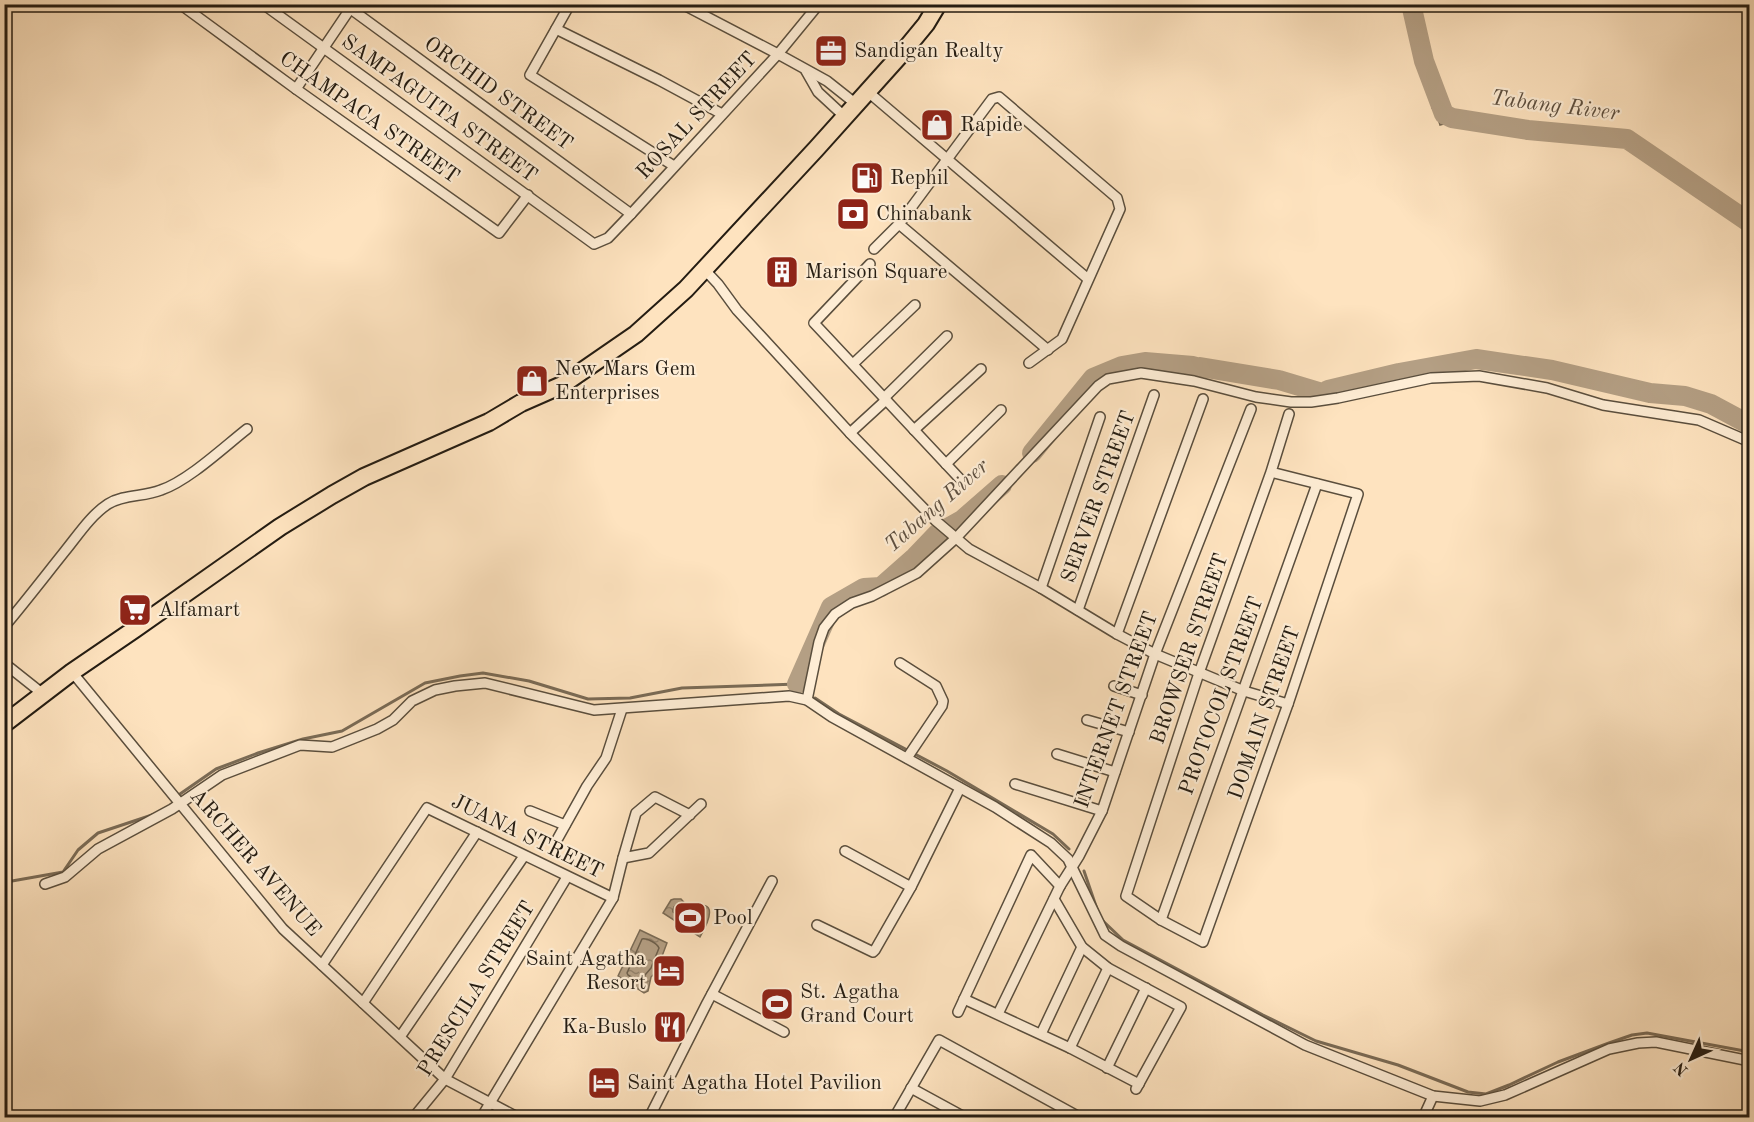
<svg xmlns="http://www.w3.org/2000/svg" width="1754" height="1122" font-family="'Old Standard TT',serif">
<defs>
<pattern id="water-ripples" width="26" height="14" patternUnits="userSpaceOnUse" patternTransform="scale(1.5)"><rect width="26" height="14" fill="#b49f84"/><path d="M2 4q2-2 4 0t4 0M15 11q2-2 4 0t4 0" fill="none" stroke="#92816b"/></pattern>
</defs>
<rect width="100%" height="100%" fill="#fee3bf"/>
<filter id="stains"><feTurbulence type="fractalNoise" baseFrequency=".00333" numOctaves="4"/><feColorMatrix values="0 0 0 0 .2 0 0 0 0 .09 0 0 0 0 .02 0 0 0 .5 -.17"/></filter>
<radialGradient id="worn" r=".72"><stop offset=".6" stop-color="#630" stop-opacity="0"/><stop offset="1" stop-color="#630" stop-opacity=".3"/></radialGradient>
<g fill="url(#water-ripples)" stroke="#7a6b56" stroke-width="1.5">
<path d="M1433 92 1438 101 1442 112 1449 117 1453 116C1459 118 1462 117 1469 117 1478 118 1485 122 1492 127 1477 128 1465 123 1450 125L1447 123 1440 125 1436 112 1432 108 1434 101 1431 95Z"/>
<path d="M674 899H681L689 908C720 897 709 921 700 937L663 913 671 900Z"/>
<polygon points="640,930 667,943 656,972 651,977 648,991 644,993 618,976"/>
</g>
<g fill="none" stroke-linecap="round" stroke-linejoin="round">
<g stroke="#6c5e4b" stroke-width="1.5">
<polygon points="678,905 687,913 702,911 704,917 699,926 695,927 673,912 673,910 674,907"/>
<path d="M642 939C647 938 657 943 659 948L651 968 645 975 644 982 641 983 628 975 627 973Z"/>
</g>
<g stroke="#7a6b56" stroke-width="3">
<polyline points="815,698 839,714 947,771 1053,834 1069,849"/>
<polyline points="180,794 216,769 258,753 303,739 342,731 425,683 460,676 483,673 529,681 588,699 630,698 682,688 797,684 803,689"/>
<polyline points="1084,871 1098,912"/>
<polyline points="4,880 12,881 63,872 78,850 98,833 155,814"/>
<polyline points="1102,920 1123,940 1263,1015 1316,1041 1398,1065 1468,1092 1486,1094 1509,1085 1558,1062 1609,1043 1632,1035 1647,1033 1750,1052"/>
</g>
<g stroke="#b49f84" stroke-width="20">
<polyline points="1411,4 1424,61 1444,114 1452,118 1528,130 1627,139 1750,223"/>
<polyline points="1200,367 1279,380 1319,392"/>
<polyline points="1328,390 1399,373 1476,359 1552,370 1650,393 1685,396 1711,404 1750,425"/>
<polyline points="1032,453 1093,378 1122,366 1145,362 1193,366"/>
<polyline points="797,684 831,607 864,588 881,587 915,557 937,534 962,520 1002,485"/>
</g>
<g stroke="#5a4e3d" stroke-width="12">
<g id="street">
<polyline points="180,4 296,89 499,233 528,195"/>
<polyline points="263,4 594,244 608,238 631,214 778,54 819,4"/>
<polyline points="344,4 631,214"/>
<polyline points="570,4 530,75 674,166"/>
<polyline points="682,4 778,54 827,81 856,104"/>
<polyline points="556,29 659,80 722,114"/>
<polyline points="806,71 818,92 845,117"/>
<polyline points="296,89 350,9"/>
<polyline points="867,91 1088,279"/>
<polyline points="899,224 1048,350"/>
<polyline points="874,249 899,224 992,99 999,97 1117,198 1120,209 1062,339 1029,363"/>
<polyline points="870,264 814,323 960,479"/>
<polyline points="704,269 718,284 737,310 850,433 936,521 969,549 1041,588 1117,634 1155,654 1244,691 1288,704"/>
<polyline points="853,364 915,305"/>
<polyline points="884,398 947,336"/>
<polyline points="914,430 981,369"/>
<polyline points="850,433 886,400"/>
<polyline points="946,464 1001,410"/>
<polyline points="1271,472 1358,494 1288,704 1203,942 1161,920 1126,896 1199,673 1271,472 1289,414"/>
<polyline points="1041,588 1100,417"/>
<polyline points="1078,610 1154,395"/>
<path d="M4 627C25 602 45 576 65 551 78 535 91 515 108 504 124 494 144 497 161 490 188 481 224 447 247 429"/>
<polyline points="1117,634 1203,399"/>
<polyline points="4,663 43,694"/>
<polyline points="900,663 936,686 943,701 942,706 907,758"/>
<polyline points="72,672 283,929 445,1079 519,1118"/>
<polyline points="1114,686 1142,695"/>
<polyline points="807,700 819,642 824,628 835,614 852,603 872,596 917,573 956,538 1098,386 1108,379 1141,373 1194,381 1256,397 1291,402 1311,402 1338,398 1431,378 1479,376 1547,388 1603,405 1699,420 1750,442"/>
<polyline points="1087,720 1129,732"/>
<polyline points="1057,754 1115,772"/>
<polyline points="1015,784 1102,811"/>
<polyline points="530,811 565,825"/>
<polyline points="690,815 655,797 636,813 623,858 649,853 701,804"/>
<polyline points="558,838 587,786 606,758 622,709"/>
<polyline points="845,851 911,887 960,788"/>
<polyline points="45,884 65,877 98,849 172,809 222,775 300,745 332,747 377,729 393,720 412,701 435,690 455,686 485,683 594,710 789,696 807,700 832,717 995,807 1051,843 1068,859 1105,935 1121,946 1305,1045 1433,1096 1480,1101 1505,1095 1609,1049 1638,1043 1656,1042 1750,1061"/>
<polyline points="1054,899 1082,947 1108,968 1181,1007 1136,1089"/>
<polyline points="1161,920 1317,484"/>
<polyline points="817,925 873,952 875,950 911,887"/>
<polyline points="322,965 427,808 613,898"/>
<polyline points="712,994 784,1032"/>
<polyline points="964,999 1070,1048 1139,1084"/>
<polyline points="363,1003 477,832"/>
<polyline points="958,1012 1031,855 1060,886"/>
<polyline points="998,1014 1060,886 1079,856 1102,811 1155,654 1251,409"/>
<polyline points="1041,1034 1082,947"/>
<polyline points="400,1037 524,856"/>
<polyline points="1070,1048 1108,968"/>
<polyline points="1107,1068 1146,988"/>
<polyline points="911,1088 966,1118"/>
<polyline points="413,1118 445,1079 567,877"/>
<polyline points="481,1118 613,898 623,858"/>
<polyline points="649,1118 707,1003 772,881"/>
<polyline points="894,1118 939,1040 1081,1118"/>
<polyline points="1423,1118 1433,1096"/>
</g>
</g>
<g stroke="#241c12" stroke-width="20">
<polyline id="highway" points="4,724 72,672 135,629 280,527 332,495 364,477 489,422 521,403 562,385 636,334 686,289 816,149 903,52 926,24 938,4"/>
</g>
<use href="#street" stroke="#feedd5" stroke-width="9"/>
<use href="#highway" stroke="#fee3bf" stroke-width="16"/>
</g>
<defs>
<g id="office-square" transform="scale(1.725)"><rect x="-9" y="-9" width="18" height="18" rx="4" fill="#8f2418" stroke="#feedd5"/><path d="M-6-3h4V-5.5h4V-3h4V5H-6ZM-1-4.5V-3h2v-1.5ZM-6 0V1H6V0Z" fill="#fff"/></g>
<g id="shop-square" transform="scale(1.725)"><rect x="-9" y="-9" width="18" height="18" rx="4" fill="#8f2418" stroke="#feedd5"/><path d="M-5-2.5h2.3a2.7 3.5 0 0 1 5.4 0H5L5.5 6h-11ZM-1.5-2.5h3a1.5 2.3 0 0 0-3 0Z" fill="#fff"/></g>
<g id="fuel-square" transform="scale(1.725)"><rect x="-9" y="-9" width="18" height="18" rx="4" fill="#8f2418" stroke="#feedd5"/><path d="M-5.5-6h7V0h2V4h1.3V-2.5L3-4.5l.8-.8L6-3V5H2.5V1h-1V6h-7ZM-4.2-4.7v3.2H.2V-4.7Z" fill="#fff"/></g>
<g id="bank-square" transform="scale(1.725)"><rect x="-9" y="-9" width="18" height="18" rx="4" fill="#8f2418" stroke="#feedd5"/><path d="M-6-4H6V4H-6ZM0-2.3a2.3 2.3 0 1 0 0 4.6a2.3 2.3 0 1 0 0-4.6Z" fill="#fff"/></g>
<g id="building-square" transform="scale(1.725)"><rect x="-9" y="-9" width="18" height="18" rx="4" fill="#8f2418" stroke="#feedd5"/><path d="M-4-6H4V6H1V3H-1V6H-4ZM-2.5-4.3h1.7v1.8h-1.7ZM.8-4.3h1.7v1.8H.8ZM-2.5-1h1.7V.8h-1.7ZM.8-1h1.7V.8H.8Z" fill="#fff"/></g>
<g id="supermarket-square" transform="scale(1.725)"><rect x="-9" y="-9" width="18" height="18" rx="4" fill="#8f2418" stroke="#feedd5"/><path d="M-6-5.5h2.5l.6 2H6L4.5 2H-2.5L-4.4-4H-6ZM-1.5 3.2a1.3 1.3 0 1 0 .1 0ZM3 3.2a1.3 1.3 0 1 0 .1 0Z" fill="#fff"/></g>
<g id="stadium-square" transform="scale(1.725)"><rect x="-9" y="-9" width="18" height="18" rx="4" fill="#8f2418" stroke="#feedd5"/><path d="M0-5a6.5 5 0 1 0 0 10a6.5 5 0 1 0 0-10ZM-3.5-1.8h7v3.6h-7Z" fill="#fff"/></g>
<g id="hotel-square" transform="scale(1.725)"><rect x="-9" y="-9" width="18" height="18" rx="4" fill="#8f2418" stroke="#feedd5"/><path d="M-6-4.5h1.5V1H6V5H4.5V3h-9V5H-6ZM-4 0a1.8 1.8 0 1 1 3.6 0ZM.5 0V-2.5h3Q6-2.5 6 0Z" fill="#fff"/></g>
<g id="restaurant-square" transform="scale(1.725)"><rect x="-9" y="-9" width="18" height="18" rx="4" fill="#8f2418" stroke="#feedd5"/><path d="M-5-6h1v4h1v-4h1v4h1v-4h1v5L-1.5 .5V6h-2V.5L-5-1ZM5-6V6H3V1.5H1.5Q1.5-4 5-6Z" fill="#fff"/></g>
</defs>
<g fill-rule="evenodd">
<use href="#office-square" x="831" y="51"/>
<use href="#shop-square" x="937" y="125"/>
<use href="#fuel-square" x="867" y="178"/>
<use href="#bank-square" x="853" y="214"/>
<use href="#building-square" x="782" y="272"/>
<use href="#shop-square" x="532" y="381"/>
<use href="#supermarket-square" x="135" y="610"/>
<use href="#stadium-square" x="690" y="918"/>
<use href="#hotel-square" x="669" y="971"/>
<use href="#stadium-square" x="777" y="1004"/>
<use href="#restaurant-square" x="670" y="1027"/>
<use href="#hotel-square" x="604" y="1083"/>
</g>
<g text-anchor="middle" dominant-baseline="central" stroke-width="4.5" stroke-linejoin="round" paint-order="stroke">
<g font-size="21" fill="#241c12" stroke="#feedd5" text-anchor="start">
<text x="854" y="51">Sandigan Realty</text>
<text x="960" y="125">Rapide</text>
<text x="890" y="178">Rephil</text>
<text x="876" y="214">Chinabank</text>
<text x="805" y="272">Marison Square</text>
<text x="555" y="369">New Mars Gem<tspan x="555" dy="24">Enterprises</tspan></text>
<text x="158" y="610">Alfamart</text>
<text x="713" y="918">Pool</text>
<text x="646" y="959" text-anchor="end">Saint Agatha<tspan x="646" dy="24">Resort</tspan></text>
<text x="800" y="992">St. Agatha<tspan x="800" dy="24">Grand Court</tspan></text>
<text x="647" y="1027" text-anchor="end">Ka-Buslo</text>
<text x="627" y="1083">Saint Agatha Hotel Pavilion</text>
</g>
<g font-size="21" fill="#241c12" stroke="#feedd5">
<text transform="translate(498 94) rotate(36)">ORCHID STREET</text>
<text transform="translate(439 109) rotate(36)">SAMPAGUITA STREET</text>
<text transform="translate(697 116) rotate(-47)">ROSAL STREET</text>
<text transform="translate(369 118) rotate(35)">CHAMPACA STREET</text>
<text transform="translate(1099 497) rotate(-70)">SERVER STREET</text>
<text transform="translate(1190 649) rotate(-71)">BROWSER STREET</text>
<text transform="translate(1222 696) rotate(-70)">PROTOCOL STREET</text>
<text transform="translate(1117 710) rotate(-70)">INTERNET STREET</text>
<text transform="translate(1265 713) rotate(-71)">DOMAIN STREET</text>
<text transform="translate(527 837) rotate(26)">JUANA STREET</text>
<text transform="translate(255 863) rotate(49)">ARCHER AVENUE</text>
<text transform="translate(477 989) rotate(-58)">PRESCILA STREET</text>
</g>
<g font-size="22" font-style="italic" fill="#5e5040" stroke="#feedd5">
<text transform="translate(1555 106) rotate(7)">Tabang River</text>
<text transform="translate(937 506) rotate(-41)">Tabang River</text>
</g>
</g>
<rect width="1754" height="1122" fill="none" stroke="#fee3bf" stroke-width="24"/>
<rect x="6" y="6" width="1742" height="1110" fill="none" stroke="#241c12" stroke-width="3"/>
<rect x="12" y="12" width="1730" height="1098" fill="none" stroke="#241c12" stroke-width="1.5"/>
<g transform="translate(1691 1059) rotate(225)" stroke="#feedd5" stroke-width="4.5" paint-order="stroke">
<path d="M0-4.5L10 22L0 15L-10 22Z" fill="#241c12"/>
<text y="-9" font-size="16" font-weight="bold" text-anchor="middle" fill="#241c12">N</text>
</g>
<rect width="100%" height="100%" filter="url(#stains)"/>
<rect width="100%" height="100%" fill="url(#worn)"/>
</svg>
